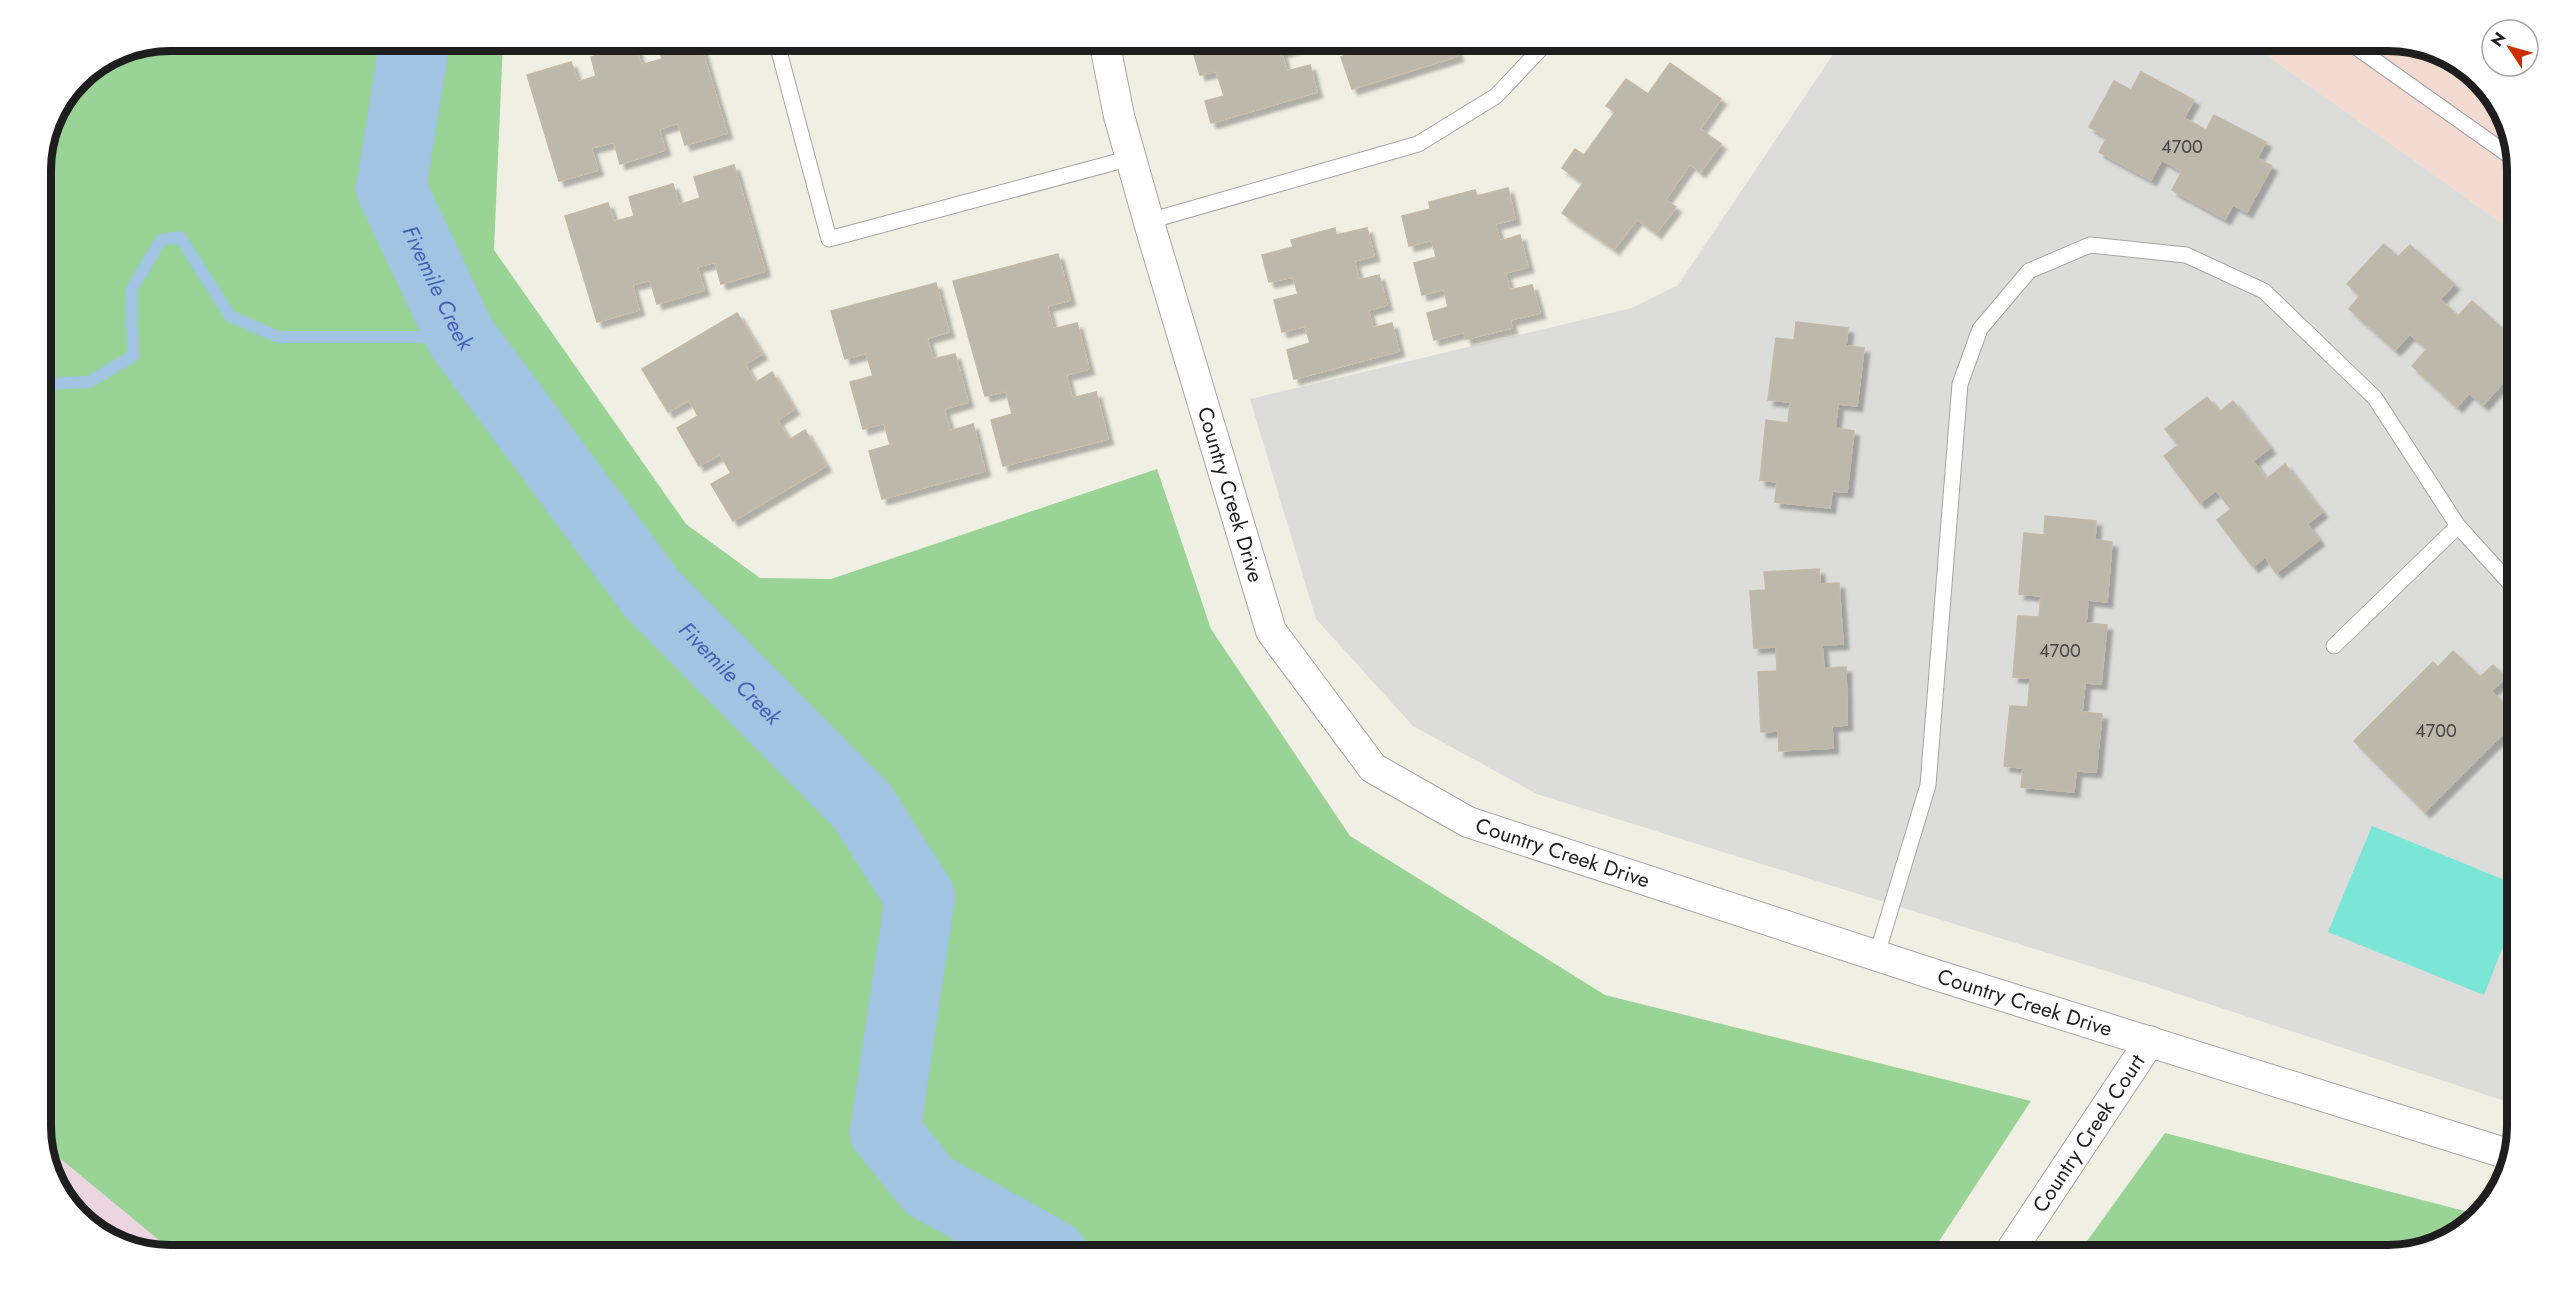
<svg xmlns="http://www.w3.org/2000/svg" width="2558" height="1296" font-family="Jost,sans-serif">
<defs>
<filter id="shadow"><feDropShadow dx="5.5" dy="5.5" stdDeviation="1.5" flood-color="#0004"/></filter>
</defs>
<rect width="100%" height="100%" fill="#f0efe4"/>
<polygon fill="#dcdcdb" points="1842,41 2247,41 2517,234 2517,1105 2157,987 1537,794 1413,726 1316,619 1250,399 1632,308 1678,285"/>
<polygon fill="#f2dad1" points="2247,41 2388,41 2445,54 2495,98 2517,162 2517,234"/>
<polygon fill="#ead5e1" points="45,1146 177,1255 113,1242 63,1198"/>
<g fill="#99d395">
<polygon points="170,41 503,41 494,250 686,524 760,578 831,579 1157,469 1211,629 1350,836 1605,995 2031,1101 1930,1255 177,1255 45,1146 41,1134 41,162 51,120 79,78 121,50"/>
<polygon points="2165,1133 2476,1214 2459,1234 2388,1255 2077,1255"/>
</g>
<polygon fill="#7be6d5" points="2372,826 2517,885 2517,911 2484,995 2328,932"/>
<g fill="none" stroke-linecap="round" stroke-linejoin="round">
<polyline stroke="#a0c4e1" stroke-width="12" points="41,384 89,382 133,356 131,290 161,240 180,237 230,316 278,337 461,337"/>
<path stroke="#a0c4e1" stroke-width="70" id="s1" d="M415 40 391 188 461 337 652 594 862 806 920 897 885 1132 929 1186 1053 1255"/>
</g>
<g fill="#bdb8ac" stroke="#c3b9a5" stroke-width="1.5" filter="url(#shadow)">
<polygon points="656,40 699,40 727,133 685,145 678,123 659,129 665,150 620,164 614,142 591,148 598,170 559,181 527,75 571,62 578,82 596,76 591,57 635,44 641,65 662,59"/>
<polygon points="1208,40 1303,40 1304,45 1281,52 1287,71 1310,65 1317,92 1211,123 1205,101 1224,96 1216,71 1200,75 1191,45"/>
<polygon points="1360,40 1453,40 1458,56 1352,89 1341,57 1362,50"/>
<polygon points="1670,63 1721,99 1700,129 1721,144 1700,172 1690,164 1665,200 1676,207 1656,233 1637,219 1614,249 1562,213 1583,183 1562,168 1575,149 1584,155 1615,112 1606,106 1626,79 1648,94"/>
<polygon points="2141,72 2194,100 2184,118 2206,130 2214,115 2266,142 2257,158 2272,166 2247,212 2233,205 2225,219 2172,190 2182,171 2162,160 2151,180 2099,152 2107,137 2089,127 2114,81 2131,90"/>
<polygon points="734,165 765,271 721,284 715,262 697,267 704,290 657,304 650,280 632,285 639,310 597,322 565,216 608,203 614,222 634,216 629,197 673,184 679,205 700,198 694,177"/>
<polygon points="1508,188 1515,219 1495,224 1500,241 1520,235 1528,267 1505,273 1510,290 1532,285 1540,313 1510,320 1512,328 1466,339 1464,332 1434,340 1427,313 1448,307 1444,289 1422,295 1414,263 1436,257 1432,240 1409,246 1402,216 1430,209 1429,202 1475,190 1477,196"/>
<polygon points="1335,228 1336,235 1367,228 1374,256 1354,261 1359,280 1379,275 1387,305 1368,310 1373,328 1392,323 1399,351 1294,379 1287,350 1310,343 1305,326 1282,332 1274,300 1298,294 1293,277 1269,282 1262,255 1293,247 1291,240"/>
<polygon points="2384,244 2398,257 2410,245 2454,284 2440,299 2458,316 2472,301 2515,340 2504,352 2517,367 2483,405 2469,393 2457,407 2412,366 2427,349 2410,334 2395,350 2349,309 2360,296 2347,284"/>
<polygon points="1058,254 1070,300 1047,306 1053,329 1077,323 1089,369 1066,375 1072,398 1096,392 1108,439 1003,466 991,420 1012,414 1006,391 985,396 953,281"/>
<polygon points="936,283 949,332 927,338 933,359 955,354 968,402 944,409 950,431 973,424 985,471 882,499 869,451 890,445 884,423 863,429 850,382 873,376 866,353 845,359 831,311"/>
<polygon points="737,313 762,354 745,364 755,383 772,372 794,409 777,420 789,440 805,430 826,466 733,521 711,484 731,473 720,454 699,466 677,428 698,416 689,400 668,412 642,369"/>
<polygon points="1796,322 1848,328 1846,346 1864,348 1857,406 1838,404 1835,428 1854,431 1847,492 1832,491 1830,508 1775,502 1777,482 1760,480 1766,420 1788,423 1790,402 1768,400 1776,338 1794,340"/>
<polygon points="2207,397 2219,412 2233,401 2270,448 2253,461 2266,479 2285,464 2322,512 2307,524 2319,540 2276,573 2265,557 2253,567 2217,520 2231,509 2216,490 2200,503 2164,456 2178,445 2165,429"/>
<polygon points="2517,464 2517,477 2511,471"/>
<polygon points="2045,516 2096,521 2095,540 2112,542 2107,602 2088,600 2086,623 2107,625 2101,684 2085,683 2082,712 2102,714 2096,772 2076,771 2074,792 2021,787 2023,768 2004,766 2010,706 2028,707 2030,678 2013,677 2018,616 2039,617 2041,596 2019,594 2024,533 2044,535"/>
<polygon points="1819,569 1820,584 1839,583 1843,644 1822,645 1824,668 1846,667 1847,725 1832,726 1833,748 1779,751 1778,731 1761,732 1758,672 1777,671 1776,647 1754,648 1750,591 1766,590 1764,572"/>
<polygon points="2453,651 2480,677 2493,665 2506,677 2491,691 2517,717 2517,720 2425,812 2354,741 2433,662 2438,667"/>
</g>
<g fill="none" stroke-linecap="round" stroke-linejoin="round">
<g stroke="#a5a5a5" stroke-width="17">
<g id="service">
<polyline points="776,40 829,239 1131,158"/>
<polyline points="2346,40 2517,161"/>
<polyline points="1149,221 1418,144 1496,96 1549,40"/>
<polyline points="2334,646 2458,526"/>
<polyline points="1877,954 1928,785 1960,384 1980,329 2029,271 2090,245 2186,255 2264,291 2375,398 2458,526 2517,591"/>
</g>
</g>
<g stroke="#a5a5a5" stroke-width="32">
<g id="minor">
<path id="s2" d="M1104 40 1119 116 1152 233 1271 631 1373 768 1468 822 1936 975 2511 1155"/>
<path id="s3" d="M2008 1255 2150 1041"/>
</g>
</g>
<use href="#service" stroke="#fff" stroke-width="15"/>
<use href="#minor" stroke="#fff" stroke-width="30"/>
</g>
<g text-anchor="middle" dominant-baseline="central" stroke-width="6" stroke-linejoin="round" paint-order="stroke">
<g font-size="18" fill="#464442">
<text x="2182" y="147">4700</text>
<text x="2060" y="651">4700</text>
<text x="2436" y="731">4700</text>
</g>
<g font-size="21" fill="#1e1e1e" stroke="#fff">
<text stroke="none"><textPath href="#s2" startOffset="472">Country Creek Drive</textPath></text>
<text stroke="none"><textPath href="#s2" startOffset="994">Country Creek Drive</textPath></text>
<text stroke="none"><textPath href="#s2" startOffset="1480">Country Creek Drive</textPath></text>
<text stroke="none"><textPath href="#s3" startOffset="146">Country Creek Court</textPath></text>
</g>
<g font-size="22" font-style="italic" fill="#4362b6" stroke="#fff">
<text stroke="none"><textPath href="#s1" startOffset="260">Fivemile Creek</textPath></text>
<text stroke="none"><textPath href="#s1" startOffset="746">Fivemile Creek</textPath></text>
</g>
</g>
<path d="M0 0H2558V1296H0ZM170 51H2388A119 119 0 0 1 2507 170V1126A119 119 0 0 1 2388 1245H170A119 119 0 0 1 51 1126V170A119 119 0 0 1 170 51Z" fill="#fff" fill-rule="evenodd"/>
<path fill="none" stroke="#1e1e1e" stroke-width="8" d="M170 51H2388A119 119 0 0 1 2507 170V1126A119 119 0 0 1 2388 1245H170A119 119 0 0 1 51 1126V170A119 119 0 0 1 170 51Z"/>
<g transform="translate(2510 48) rotate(306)"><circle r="28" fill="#ffffff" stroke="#a5a5a5" stroke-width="1.5"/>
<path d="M0-4.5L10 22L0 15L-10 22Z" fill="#cd2f00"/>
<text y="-9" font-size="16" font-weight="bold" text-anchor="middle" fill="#1e1e1e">N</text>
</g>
</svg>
